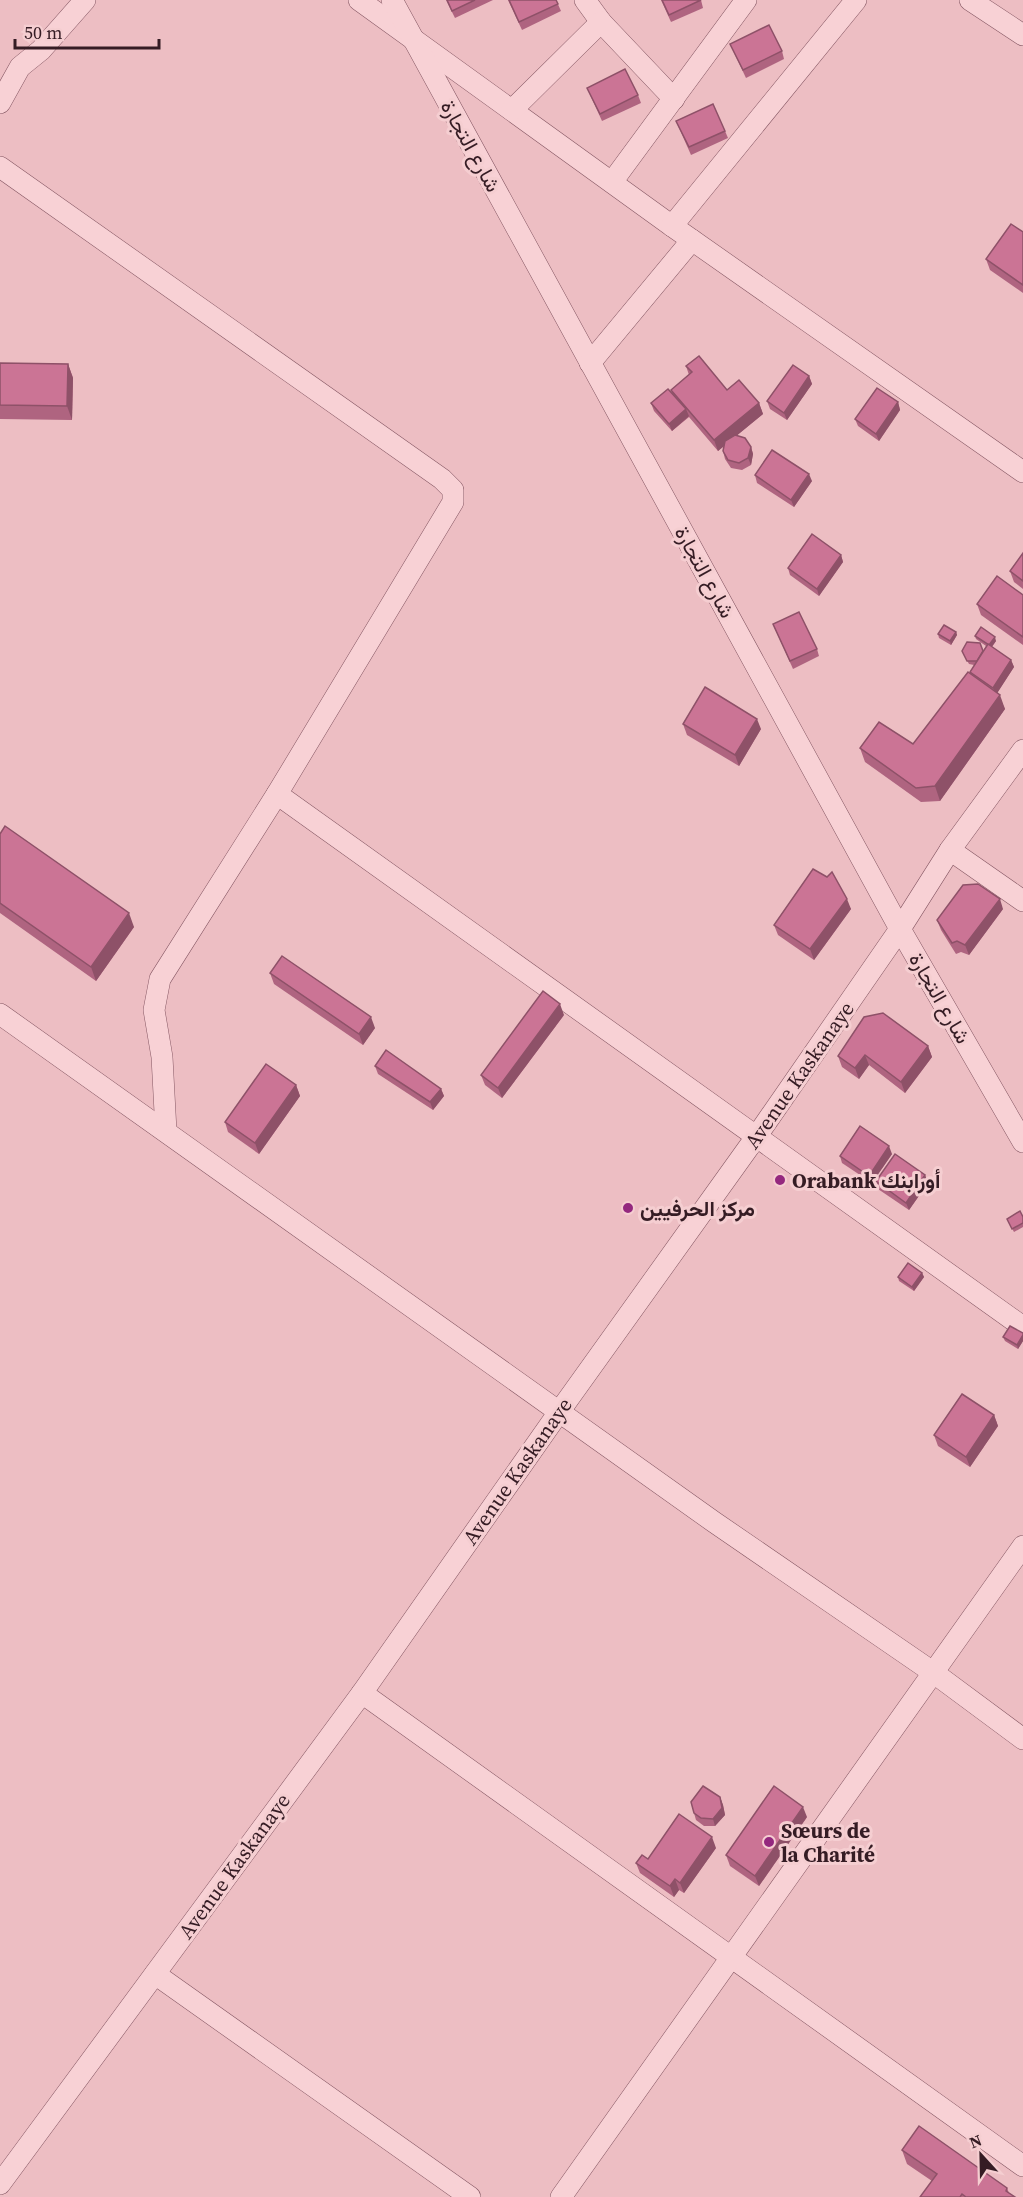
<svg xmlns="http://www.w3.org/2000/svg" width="1023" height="2197" font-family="'Source Serif 4',Vazirmatn,serif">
<rect width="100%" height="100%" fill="#edbec3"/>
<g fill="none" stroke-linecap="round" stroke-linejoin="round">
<g stroke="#855763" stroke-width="22">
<g id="minor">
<polyline points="359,0 672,226 1023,472"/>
<polyline points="392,0 900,929 1023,1142"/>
<polyline points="585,0 601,22 674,99"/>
<polyline points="970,0 1023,35"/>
<polyline points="0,103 20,67 41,50 85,0"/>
<polyline points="512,110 601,22"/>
<polyline points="0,167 442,479 453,490 453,502 277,794 160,979 154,1010 162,1057 166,1131"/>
<polyline points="612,182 746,0"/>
<polyline points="672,226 856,0"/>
<polyline points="590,363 692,240"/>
<polyline points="277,794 1023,1327"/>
<polyline points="950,850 1023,901"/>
<polyline points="0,1014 714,1522 934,1673 1023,1739"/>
<polyline points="362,1693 1023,2166"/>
<polyline points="155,1974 470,2197"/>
<polyline points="0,2184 362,1693 559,1412 756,1137 900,929 950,850 1023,750"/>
<polyline points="561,2197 1023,1546"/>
</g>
</g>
<use href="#minor" stroke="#f8d1d5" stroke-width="21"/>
</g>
<g fill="#af6480">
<polygon points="446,0 493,0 455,18"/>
<polygon points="508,0 556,0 561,11 522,30"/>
<polygon points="661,0 701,0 703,8 671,22"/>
<polygon points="730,44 782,51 784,59 746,78"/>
<polygon points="587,88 638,95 641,103 602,121"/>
<polygon points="676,121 725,131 728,138 691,155"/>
<polygon points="1023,232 1023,293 990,270 986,259"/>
<polygon points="0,363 68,364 73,378 72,420 0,419"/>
<polygon points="686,366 727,390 759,403 763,414 736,436 751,447 753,454 751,465 742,470 731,468 725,459 723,451 724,446 718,451 689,417 672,431 654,411 651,403 672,393 671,390 689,375"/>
<polygon points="809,376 812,384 787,420 770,409 767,401"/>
<polygon points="898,402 900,410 879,441 858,426 855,419"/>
<polygon points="755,475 812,481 794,507 757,483"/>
<polygon points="1023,553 1023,589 1014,582 1010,571"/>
<polygon points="841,555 843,562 819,596 790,575 788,568"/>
<polygon points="1023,595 1023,645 981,615 977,604"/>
<polygon points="773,624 817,649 819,656 793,669"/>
<polygon points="956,632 957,635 951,645 939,638 938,634"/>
<polygon points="975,636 996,641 992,647 1011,660 1014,667 997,693 1005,709 940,801 921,802 865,762 860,748 913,744 970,673 974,665 969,664 962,651 983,651 986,646 976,639"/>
<polygon points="683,724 761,729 739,766 687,735"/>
<polygon points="0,834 134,927 96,981 0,913"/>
<polygon points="827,877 851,909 814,960 778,935 774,925"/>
<polygon points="1003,909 969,955 961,952 956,954 941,930 937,920"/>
<polygon points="270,973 375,1028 363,1045 274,984"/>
<polygon points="564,1015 502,1098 485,1085 481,1075"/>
<polygon points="928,1046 932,1057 905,1093 869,1065 859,1079 842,1067 838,1056"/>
<polygon points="375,1066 441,1089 444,1096 433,1110 378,1074"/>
<polygon points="296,1085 300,1096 259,1154 228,1132 225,1122"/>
<polygon points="892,1154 872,1183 842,1163 840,1156"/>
<polygon points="925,1175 928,1183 909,1210 878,1189 876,1181"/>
<polygon points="1023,1217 1023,1227 1014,1232 1007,1219"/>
<polygon points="922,1273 924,1277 914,1291 899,1281 898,1277"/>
<polygon points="1023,1333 1023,1341 1018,1349 1005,1341 1003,1337"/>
<polygon points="994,1415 998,1426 970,1467 938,1446 934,1435"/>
<polygon points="720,1797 723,1805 725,1815 715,1826 704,1826 696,1820 694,1813"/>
<polygon points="807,1817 759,1886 730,1866 726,1855"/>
<polygon points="716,1848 684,1893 679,1890 674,1897 640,1873 636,1863 648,1859"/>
<polygon points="902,2150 1007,2188 1009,2193 1015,2197 920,2197 932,2181 907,2164"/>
</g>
<g fill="#8e5168">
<polygon points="68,364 73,378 72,420 67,406"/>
<polygon points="809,376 812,384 787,420 784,413"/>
<polygon points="898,402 900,410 879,441 876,434"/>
<polygon points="759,403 763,414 718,451 714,440"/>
<polygon points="686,409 689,416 672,431 669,424"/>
<polygon points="751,447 753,454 751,465 748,458"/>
<polygon points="809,474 812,481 794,507 791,500"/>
<polygon points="841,555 843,562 819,596 817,589"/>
<polygon points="956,632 957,635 951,645 950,641"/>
<polygon points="995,637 996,641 990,649 989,645"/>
<polygon points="1011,660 1014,667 996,695 993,688"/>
<polygon points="1000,695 1005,709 940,801 935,786"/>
<polygon points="757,719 761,729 739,766 735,755"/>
<polygon points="847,899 851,909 814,960 810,949"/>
<polygon points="1000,899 1003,909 969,955 965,945"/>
<polygon points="129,913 134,927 96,981 91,967"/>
<polygon points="560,1004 564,1015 502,1098 498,1088"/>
<polygon points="371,1017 375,1028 363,1045 359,1034"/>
<polygon points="928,1046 932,1057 905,1093 901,1082"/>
<polygon points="865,1055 869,1065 859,1079 855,1068"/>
<polygon points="296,1085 300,1096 259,1154 255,1143"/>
<polygon points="441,1089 444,1096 433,1110 430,1102"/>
<polygon points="889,1146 892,1154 872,1183 869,1176"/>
<polygon points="925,1175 928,1183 909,1210 906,1203"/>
<polygon points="922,1273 924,1277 914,1291 912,1287"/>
<polygon points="1023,1335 1023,1341 1018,1349 1017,1345"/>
<polygon points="994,1415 998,1426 970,1467 966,1457"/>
<polygon points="720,1797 723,1805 725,1815 715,1826 713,1819"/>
<polygon points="803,1807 807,1817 759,1886 755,1876"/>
<polygon points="712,1837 716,1848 684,1893 680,1883"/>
<polygon points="675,1879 679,1890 674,1897 670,1886"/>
</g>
<g fill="#cb7495" stroke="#8e5168" stroke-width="1.5">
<polygon points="447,0 475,0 452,11"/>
<polygon points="509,0 556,0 558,4 519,22"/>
<polygon points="662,0 701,0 669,15"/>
<polygon points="769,25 782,51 743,70 730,44"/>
<polygon points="625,69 638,95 600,114 587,88"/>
<polygon points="713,104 725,131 689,147 676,121"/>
<polygon points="1011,224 1023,232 1023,285 986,259"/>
<polygon points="699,356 727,390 739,380 759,403 714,440 671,390 692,372 686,366"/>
<polygon points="0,363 68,364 67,406 0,405"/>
<polygon points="793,365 809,376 784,413 767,401"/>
<polygon points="877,388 898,402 876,434 855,419"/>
<polygon points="668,389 686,409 669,424 651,403"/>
<polygon points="735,435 745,438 751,447 748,458 739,463 728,460 723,451 725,441"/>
<polygon points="772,450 809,474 791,500 755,475"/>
<polygon points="812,534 841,555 817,589 788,568"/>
<polygon points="1023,553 1023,581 1010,571"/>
<polygon points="997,576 1023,595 1023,637 977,604"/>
<polygon points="799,612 817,649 790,661 773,624"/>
<polygon points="944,625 956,632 950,641 938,634"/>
<polygon points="981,627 995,637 989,645 975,636"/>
<polygon points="967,642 980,643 983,651 977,661 967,661 962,651"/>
<polygon points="988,644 1011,660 993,688 970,672"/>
<polygon points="968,672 1000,695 935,786 916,788 860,748 879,722 913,744"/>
<polygon points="705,687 757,719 735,755 683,724"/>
<polygon points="5,826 129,913 91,967 0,903 0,834"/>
<polygon points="813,869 827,877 832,872 847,899 810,949 774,925"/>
<polygon points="978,884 1000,899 965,945 957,941 952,943 937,920 963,885"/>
<polygon points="282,956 371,1017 359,1034 270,973"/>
<polygon points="543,991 560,1004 498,1088 481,1075"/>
<polygon points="883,1013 928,1046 901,1082 865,1055 855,1068 838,1056 864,1017"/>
<polygon points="386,1050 441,1089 430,1102 375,1066"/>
<polygon points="266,1064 296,1085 255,1143 225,1122"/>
<polygon points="860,1126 889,1146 869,1176 840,1156"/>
<polygon points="895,1154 925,1175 906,1203 876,1181"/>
<polygon points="1020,1211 1023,1217 1023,1223 1012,1229 1007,1219"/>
<polygon points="908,1263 922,1273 912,1287 898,1277"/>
<polygon points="1010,1326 1023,1333 1023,1335 1017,1345 1003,1337"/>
<polygon points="962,1394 994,1415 966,1457 934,1435"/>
<polygon points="703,1786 720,1797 722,1808 713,1819 701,1818 694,1813 691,1802"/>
<polygon points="774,1786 803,1807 755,1876 726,1855"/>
<polygon points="679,1814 712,1837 680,1883 675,1879 670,1886 636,1863 642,1855 648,1859"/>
<polygon points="919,2126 1007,2188 1006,2191 1015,2197 966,2197 962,2194 960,2197 920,2197 937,2174 902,2150"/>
</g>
<g fill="#94287e" stroke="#f5ced1" stroke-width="2">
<circle cx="780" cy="1180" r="6"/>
<circle cx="628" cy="1208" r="6"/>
<circle cx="769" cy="1842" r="6"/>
</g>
<g text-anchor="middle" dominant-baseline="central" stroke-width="6" stroke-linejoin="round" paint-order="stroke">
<g font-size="21" fill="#351c24" stroke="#f5ced1">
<text transform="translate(471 146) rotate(61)">شارع التجارة</text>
<text transform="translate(705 572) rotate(61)">شارع التجارة</text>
<text transform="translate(940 998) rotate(60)">شارع التجارة</text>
<text transform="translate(799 1075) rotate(-55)">Avenue Kaskanaye</text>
<text transform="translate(517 1471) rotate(-55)">Avenue Kaskanaye</text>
<text transform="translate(234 1866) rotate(-54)">Avenue Kaskanaye</text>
</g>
<g font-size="21" font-weight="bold" fill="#351c24" stroke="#f5ced1" text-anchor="start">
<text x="792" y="1180">Orabank أورابنك</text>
<text x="640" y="1208">مركز الحرفيين</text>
<text x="781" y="1830">Sœurs de<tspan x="781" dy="24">la Charité</tspan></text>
</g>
</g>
<g transform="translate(981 2155) rotate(338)" stroke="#f5ced1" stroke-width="4.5" paint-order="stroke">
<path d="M0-4.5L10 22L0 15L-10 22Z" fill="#351c24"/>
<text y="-9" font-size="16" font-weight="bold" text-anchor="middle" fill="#351c24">N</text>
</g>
<path d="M15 39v9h144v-9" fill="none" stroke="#351c24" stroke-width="3"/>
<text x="24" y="39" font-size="18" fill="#351c24" stroke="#f5ced1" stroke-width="4.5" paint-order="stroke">50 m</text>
</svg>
